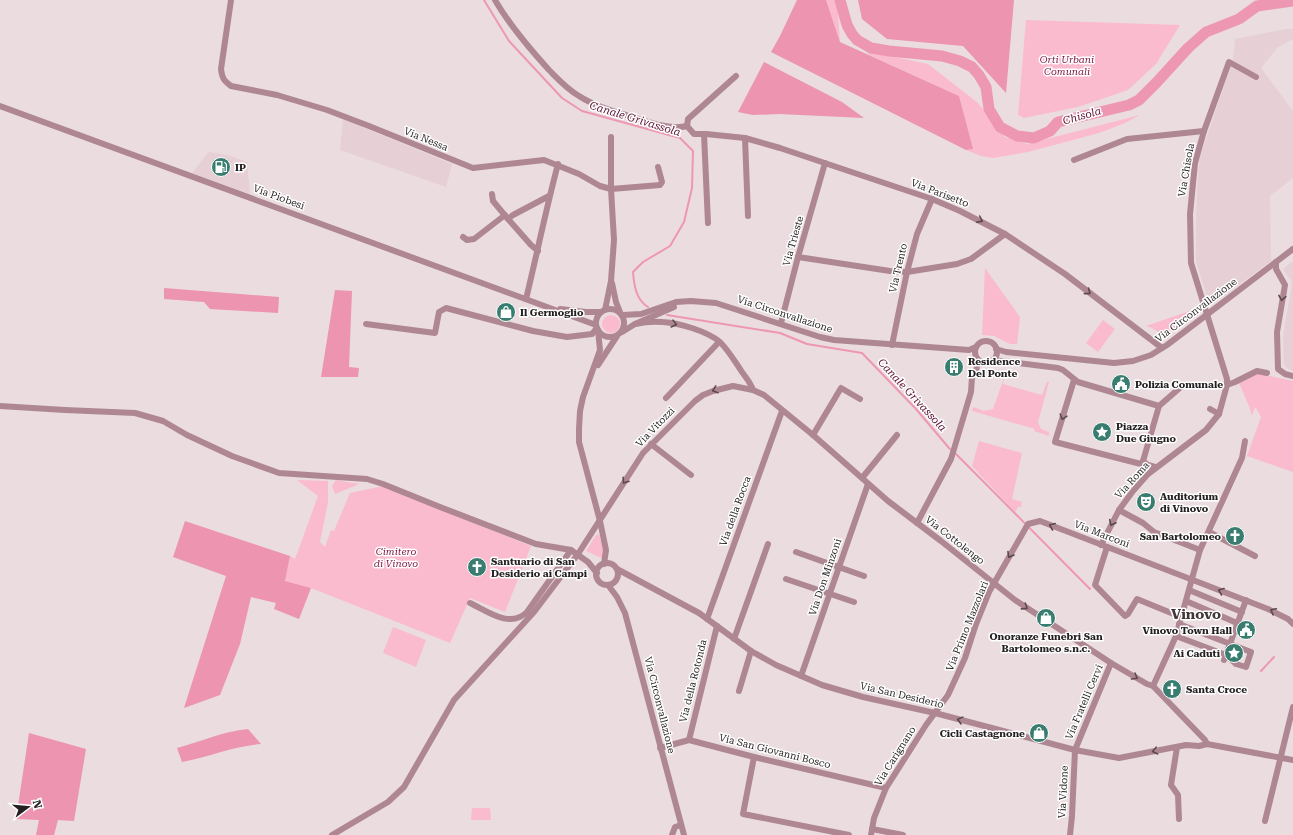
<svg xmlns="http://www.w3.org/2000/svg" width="1293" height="835" font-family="'Roboto Serif',serif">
<rect width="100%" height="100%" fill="#eadcdf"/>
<g fill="#e6cfd5">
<polygon points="1286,29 1293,29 1293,39 1278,47 1261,68 1293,111 1293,178 1270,196 1271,261 1210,306 1196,261 1196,218 1199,160 1230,68 1233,59 1235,39"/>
<polygon points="343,119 452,164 446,187 340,150"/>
<polygon points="209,152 231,156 247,162 250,194 192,173"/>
<polygon points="1293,261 1293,371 1287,368 1284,364 1283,338 1292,282 1283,269"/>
</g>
<g fill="#fbbbce">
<polygon points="826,0 837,0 840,42"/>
<polygon points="1026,20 1180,25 1156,64 1128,90 1078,107 1024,118 1018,115"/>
<polygon points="865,53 895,57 928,64 978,103 1005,137 1027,144 1140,115 1125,123 1099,133 1028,152 993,158 981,156 966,150 972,149 959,96"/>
<polygon points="985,268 1020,317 1017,344 1010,344 994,336 982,335"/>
<polygon points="1198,308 1200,312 1166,337 1152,328 1146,326"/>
<circle cx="611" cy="324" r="9"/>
<polygon points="1103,320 1115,329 1098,352 1086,343"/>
<polygon points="1257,373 1293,381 1293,472 1247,456 1261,417 1256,408 1254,409 1252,416 1249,406 1239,383"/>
<polygon points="1005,375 1003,384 1042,395 1047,382 1049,382 1038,422 1041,429 1049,432 1049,436 1034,431 1035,429 972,411 973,407 984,411 993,409"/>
<polygon points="979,441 1022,453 1012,499 1022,502 1021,507 1018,507 1015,512 972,466"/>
<polygon points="297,480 328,481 328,502 320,542 325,547 331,530 334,531 350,493 383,486 531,546 505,612 470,598 450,643 311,588 285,581 290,556 295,559 318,496"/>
<polygon points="336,480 359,484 335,494 332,486"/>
<polygon points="599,534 606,560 586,551 596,535"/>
<polygon points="393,627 426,640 416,667 383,653"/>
<polygon points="472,808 490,808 491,820 471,820"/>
</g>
<g fill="#ec94b0">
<polygon points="797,0 826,0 840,42 959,96 973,149 966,150 771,52 780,36"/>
<polygon points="858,0 1014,0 1006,93 963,46 887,39 862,19"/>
<polygon points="764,62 842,102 864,118 779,114 753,115 738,112"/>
<polygon points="164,288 279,297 278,313 210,309 204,302 164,299"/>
<polygon points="335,290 352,291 349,367 359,368 358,377 321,377"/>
<polygon points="185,521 290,556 285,581 311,588 299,619 274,609 276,603 251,597 240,644 220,695 184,708 226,576 173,557"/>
<path d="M248 729 261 744C234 746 209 757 182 762L177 748C200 742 224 731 248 729Z"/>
<polygon points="29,733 86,749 74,821 58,820 54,835 36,835 39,820 16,819"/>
</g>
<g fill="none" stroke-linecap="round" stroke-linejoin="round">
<g stroke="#ee97b2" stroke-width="2">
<path d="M484 0 509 41 562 98 582 111 680 138 693 151 692 188 684 222 670 246 643 262 633 272C634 285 636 300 648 307"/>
<polyline points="667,315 780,333 807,344 862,353 916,409 949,448 957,455 1090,589"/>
<polyline points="1261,671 1274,657"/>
</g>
<polyline stroke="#ee97b2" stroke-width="11" points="840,0 847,25 852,34 857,40 871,48 889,51 942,56 960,61 972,67 979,75 986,87 989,109 1000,127 1017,136 1034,138 1050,131 1058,122 1129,105 1139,100 1157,82 1188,48 1206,32 1239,19 1257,6 1293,1"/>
<g stroke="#ae8793" stroke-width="6">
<path d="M231 0 221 69C222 78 224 81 231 86L277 95 327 110 369 126 473 168 544 160 579 174 600 186 611 189 660 185 662 182 658 167"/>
<path d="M495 0C510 26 529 48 549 70 559 80 567 89 579 96 596 107 617 112 636 118 651 123 671 130 687 126"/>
<polyline points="736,76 688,119 687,126 694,134 706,134 745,138 780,148 932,199 960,211 1005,234 1065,274 1162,348"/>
<polyline points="0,106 596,325"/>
<polyline points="704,134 708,223"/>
<polyline points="745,138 748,216"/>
<polyline points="1074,160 1127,139 1204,131"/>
<polyline points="492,194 493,201 508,219 531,245 538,251"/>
<polyline points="508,219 513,215 549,196"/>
<polyline points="463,237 467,240 474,239 505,215"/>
<polyline points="798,257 890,271 907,272 957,264 971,259 1005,234"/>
<polyline points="1276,262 1276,269 1285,285 1277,332 1278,369 1285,374 1293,376"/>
<polyline points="612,283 616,302 620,312"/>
<path d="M526 299C537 254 546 209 558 164"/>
<circle cx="610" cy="323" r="14"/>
<polyline points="560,309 586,312 601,312"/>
<polyline points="605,310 611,281 614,240 611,189 611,137"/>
<polyline points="623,315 641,314 676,302 691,301 716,303 820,337 834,340 969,350 976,347"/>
<polyline points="781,323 798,257 825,163"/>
<polyline points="366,324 435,333 439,312 446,308 533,331 567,337 592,334 597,328"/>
<path d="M635 324C644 322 653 321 663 322 679 323 707 331 720 342 728 350 734 360 740 369 745 377 750 381 753 390"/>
<polyline points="598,330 600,350 583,397 580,411 579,429 579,442 600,521 606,550 604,564"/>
<polyline points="622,332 635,324 674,307"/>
<circle cx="986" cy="352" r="11"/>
<polyline points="892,345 907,272 917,234 932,199"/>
<polyline points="996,349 1006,352 1114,363 1133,361 1151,355 1167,345 1293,249"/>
<polyline points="993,360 1058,368 1063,370 1078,382 1159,406"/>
<polyline points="598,365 617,336"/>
<polyline points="1074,380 1055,442 1141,464 1143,461"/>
<polyline points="1227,385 1235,382 1257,371 1267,373"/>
<polyline points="666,398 719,342"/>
<polyline points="0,406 65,410 135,413 163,421 187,435 232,456 279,473 367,479 383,484 440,507 536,544 571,550 588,562 597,573"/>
<polyline points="1210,409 1219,414"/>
<polyline points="813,435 841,388 860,399"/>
<polyline points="651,444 691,475"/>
<polyline points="1155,467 1148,465 1143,461 1159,406 1182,386"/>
<polyline points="862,478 897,435"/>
<polyline points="1119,510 1143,523 1154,532 1200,550"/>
<polyline points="917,523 951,459 971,392 972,377 976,371 978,361"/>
<polyline points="1209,532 1255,556"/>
<polyline points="1101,545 1119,510 1133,491 1148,474 1206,430 1219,414 1227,385 1227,379 1191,263 1190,214 1195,163 1204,131 1229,62 1256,77"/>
<polyline points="1107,547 1095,585 1125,616 1128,614 1137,599 1181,617"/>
<polyline points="796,552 864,576"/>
<circle cx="607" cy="574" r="11"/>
<polyline points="617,569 699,613 751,651 776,665 822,685 863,697 935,713 1075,750 1119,758 1186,745 1199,746 1207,744 1293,760"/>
<polyline points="786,579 854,602"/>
<polyline points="608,585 617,597 625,613 684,835"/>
<polyline points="1189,590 1242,612"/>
<polyline points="1186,601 1237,623"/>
<path d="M470 603C487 611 510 629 527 612L571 550"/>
<polyline points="707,619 782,411"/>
<polyline points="1176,636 1226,655 1236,664 1246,667 1251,652 1179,624"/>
<polyline points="734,639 768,544"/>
<polyline points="1224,660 1246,600"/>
<polyline points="801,676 868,484"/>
<polyline points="1153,686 1176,636 1200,550 1242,458 1245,441"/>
<polyline points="739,691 751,651"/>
<polyline points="689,740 717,626"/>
<polyline points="1177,747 1171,785 1178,795 1179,819"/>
<polyline points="660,748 689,740 754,757 886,788"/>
<polyline points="754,757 743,814 849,835"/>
<polyline points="1265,821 1293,707"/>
<polyline points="872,829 903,835"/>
<polyline points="332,835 388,802 404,787 454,700 534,612 578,554 643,453 695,401 703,395 713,391 733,386 753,390 764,395 813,435 888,501 941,541 1015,600 1111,663 1147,684 1153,686 1205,740 1207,744"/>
<polyline points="672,835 675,827 681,825"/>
<polyline points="871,835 874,818 886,788 926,725 948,695 965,658 976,624 989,592 1028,524 1040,521 1268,609 1288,619 1293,624"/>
<polyline points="1070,835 1072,816 1075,750 1111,663"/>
</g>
</g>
<defs><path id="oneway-chevron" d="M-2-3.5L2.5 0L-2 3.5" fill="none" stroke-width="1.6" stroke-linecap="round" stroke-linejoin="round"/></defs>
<g stroke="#5b494e">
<use href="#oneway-chevron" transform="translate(980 220) rotate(26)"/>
<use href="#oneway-chevron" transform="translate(1088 292) rotate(37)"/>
<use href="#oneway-chevron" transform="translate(1282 298) rotate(100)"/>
<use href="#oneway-chevron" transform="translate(674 324) rotate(14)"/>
<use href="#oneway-chevron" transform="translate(715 390) rotate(161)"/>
<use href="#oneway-chevron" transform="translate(1063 417) rotate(107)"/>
<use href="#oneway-chevron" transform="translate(625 481) rotate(123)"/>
<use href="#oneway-chevron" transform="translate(1112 523) rotate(117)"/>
<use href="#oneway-chevron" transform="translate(1052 526) rotate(-158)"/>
<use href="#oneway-chevron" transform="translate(1010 555) rotate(120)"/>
<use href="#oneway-chevron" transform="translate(1221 591) rotate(-159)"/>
<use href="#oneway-chevron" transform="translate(1025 607) rotate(33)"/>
<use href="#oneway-chevron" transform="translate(1273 611) rotate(-153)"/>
<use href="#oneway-chevron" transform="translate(1135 677) rotate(30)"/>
<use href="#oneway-chevron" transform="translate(960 720) rotate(-165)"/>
<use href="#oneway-chevron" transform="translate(1155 751) rotate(168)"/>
</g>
<defs>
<g id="fuel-disc" transform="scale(1)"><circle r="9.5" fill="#397d70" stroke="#fff"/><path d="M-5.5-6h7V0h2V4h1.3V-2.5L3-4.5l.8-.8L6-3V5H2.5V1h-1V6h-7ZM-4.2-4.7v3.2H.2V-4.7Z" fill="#fff"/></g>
<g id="shop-disc" transform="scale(1)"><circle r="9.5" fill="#397d70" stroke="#fff"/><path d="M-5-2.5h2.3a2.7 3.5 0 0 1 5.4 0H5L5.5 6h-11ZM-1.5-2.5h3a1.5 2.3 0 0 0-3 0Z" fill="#fff"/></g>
<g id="building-disc" transform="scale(1)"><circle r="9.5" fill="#397d70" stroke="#fff"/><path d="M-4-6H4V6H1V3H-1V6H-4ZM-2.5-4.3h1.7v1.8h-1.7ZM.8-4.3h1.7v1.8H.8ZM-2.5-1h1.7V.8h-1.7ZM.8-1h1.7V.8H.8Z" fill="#fff"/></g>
<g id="civic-disc" transform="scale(1)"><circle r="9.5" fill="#397d70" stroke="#fff"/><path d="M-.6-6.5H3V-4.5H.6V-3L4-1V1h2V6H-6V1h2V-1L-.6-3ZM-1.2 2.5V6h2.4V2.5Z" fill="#fff"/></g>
<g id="sight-disc" transform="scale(1)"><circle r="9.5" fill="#397d70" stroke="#fff"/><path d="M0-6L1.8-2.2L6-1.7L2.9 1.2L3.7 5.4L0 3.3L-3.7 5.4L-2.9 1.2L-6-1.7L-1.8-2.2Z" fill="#fff"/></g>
<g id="theatre-disc" transform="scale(1)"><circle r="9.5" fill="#397d70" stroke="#fff"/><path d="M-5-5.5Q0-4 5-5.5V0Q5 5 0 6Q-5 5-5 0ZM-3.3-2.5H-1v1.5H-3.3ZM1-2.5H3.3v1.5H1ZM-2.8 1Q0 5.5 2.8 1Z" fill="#fff"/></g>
<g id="church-disc" transform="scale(1)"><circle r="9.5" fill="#397d70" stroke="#fff"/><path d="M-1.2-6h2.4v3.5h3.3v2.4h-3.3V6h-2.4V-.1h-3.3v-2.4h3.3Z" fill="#fff"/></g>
</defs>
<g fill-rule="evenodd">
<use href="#fuel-disc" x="221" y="167"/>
<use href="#shop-disc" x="506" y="312"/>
<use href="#building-disc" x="954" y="367"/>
<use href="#civic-disc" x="1121" y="384"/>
<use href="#sight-disc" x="1102" y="432"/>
<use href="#theatre-disc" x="1146" y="502"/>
<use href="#church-disc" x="1235" y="536"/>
<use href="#church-disc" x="477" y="567"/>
<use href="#shop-disc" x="1046" y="618"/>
<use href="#civic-disc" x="1246" y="630"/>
<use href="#sight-disc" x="1234" y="653"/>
<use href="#church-disc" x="1172" y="689"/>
<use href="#shop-disc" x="1039" y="733"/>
</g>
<g text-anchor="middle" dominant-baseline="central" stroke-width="3" stroke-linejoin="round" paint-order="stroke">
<g font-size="10" font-style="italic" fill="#811c48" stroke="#fff">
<text x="1067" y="59">Orti Urbani<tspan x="1067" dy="12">Comunali</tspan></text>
<text x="396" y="551">Cimitero<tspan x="396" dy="12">di Vinovo</tspan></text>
</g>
<g font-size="10" fill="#241f20" stroke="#fff">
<text transform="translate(426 139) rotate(22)">Via Nessa</text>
<text transform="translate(1186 170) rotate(-80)">Via Chisola</text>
<text transform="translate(940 193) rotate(21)">Via Parisetto</text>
<text transform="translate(279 197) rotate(20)">Via Piobesi</text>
<text transform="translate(793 241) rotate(-74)">Via Trieste</text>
<text transform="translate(898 268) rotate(-77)">Via Trento</text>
<text transform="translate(1196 310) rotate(-37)">Via Circonvallazione</text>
<text transform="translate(785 314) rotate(18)">Via Circonvallazione</text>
<text transform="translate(655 427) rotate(-46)">Via Vitozzi</text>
<text transform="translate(1132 480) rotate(-48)">Via Roma</text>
<text transform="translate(735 511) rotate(-70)">Via della Rocca</text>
<text transform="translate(1102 534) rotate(21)">Via Marconi</text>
<text transform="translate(955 540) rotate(38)">Via Cottolengo</text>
<text transform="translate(825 577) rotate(-71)">Via Don Minzoni</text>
<text transform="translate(967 626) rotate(-68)">Via Primo Mazzolari</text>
<text transform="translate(693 681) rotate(-76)">Via della Rotonda</text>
<text transform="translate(902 695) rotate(13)">Via San Desiderio</text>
<text transform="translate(1084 702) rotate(-67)">Via Fratelli Cervi</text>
<text transform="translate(660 705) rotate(76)">Via Circonvallazione</text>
<text transform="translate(775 751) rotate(14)">Via San Giovanni Bosco</text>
<text transform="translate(895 756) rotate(-58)">Via Carignano</text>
<text transform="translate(1063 792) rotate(-87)">Via Vidone</text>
</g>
<g font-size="10" font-weight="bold" fill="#241f20" stroke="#fff" text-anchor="start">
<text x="235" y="167">IP</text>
<text x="520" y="312">Il Germoglio</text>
<text x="968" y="361">Residence<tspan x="968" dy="12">Del Ponte</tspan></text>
<text x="1135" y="384">Polizia Comunale</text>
<text x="1116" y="426">Piazza<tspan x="1116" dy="12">Due Giugno</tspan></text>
<text x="1160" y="496">Auditorium<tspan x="1160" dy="12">di Vinovo</tspan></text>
<text x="1221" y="536" text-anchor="end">San Bartolomeo</text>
<text x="491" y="561">Santuario di San<tspan x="491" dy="12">Desiderio ai Campi</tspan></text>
<text x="1232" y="630" text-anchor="end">Vinovo Town Hall</text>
<text x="1046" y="636" text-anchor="middle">Onoranze Funebri San<tspan x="1046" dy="12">Bartolomeo s.n.c.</tspan></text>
<text x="1220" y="653" text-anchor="end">Ai Caduti</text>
<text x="1186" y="689">Santa Croce</text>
<text x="1025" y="733" text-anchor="end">Cicli Castagnone</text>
</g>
<g font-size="11" font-style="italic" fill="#5f1233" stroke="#fff">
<text transform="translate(1082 116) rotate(-16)">Chisola</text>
<text transform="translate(635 119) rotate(17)">Canale Grivassola</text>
<text transform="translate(912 395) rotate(47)">Canale Grivassola</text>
</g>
<g font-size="14" font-weight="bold" fill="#423639" stroke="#fff">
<text x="1196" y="614">Vinovo</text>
</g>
</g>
<g transform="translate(28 807) rotate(74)" stroke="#ffffff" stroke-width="3" paint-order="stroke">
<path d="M0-3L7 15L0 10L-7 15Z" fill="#241f20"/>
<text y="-6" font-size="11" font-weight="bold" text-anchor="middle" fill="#241f20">N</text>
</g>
</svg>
